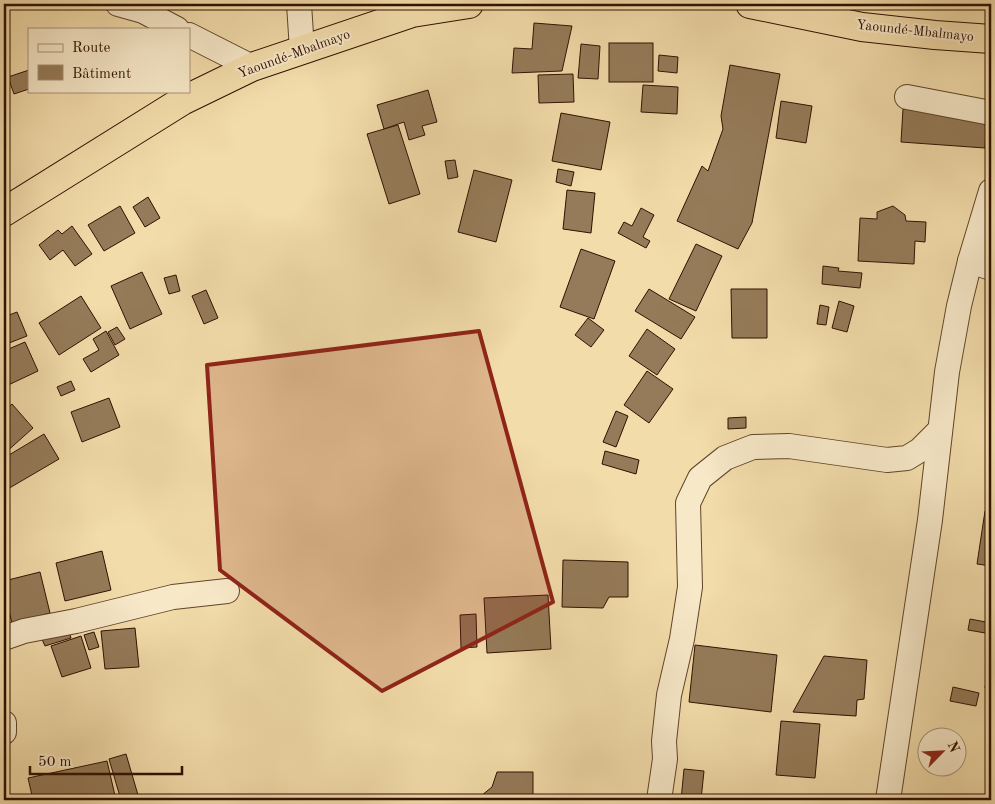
<svg xmlns="http://www.w3.org/2000/svg" width="995" height="804" font-family="'Old Standard TT',serif">
<rect width="100%" height="100%" fill="#f2dcaa"/>
<filter id="stains"><feTurbulence type="fractalNoise" baseFrequency=".004" numOctaves="4"/><feColorMatrix values="0 0 0 0 .2 0 0 0 0 .09 0 0 0 0 .02 0 0 0 .5 -.17"/></filter>
<radialGradient id="worn" r=".72"><stop offset=".6" stop-color="#630" stop-opacity="0"/><stop offset="1" stop-color="#630" stop-opacity=".3"/></radialGradient>
<g fill="#957b59" stroke="#301101">
<polygon points="534,23 572,26 562,71 512,73 514,48 532,49"/>
<rect x="609" y="43" width="44" height="39"/>
<polygon points="581,44 600,46 598,79 578,78"/>
<polygon points="659,55 678,57 677,73 658,71"/>
<polygon points="730,65 780,74 752,223 738,249 677,221 702,166 708,171 723,129 721,116"/>
<polygon points="29,70 29,89 14,94 8,77"/>
<polygon points="573,74 574,102 539,103 538,75"/>
<polygon points="643,85 678,87 677,114 641,112"/>
<polygon points="428,90 437,122 422,126 425,135 409,140 404,122 384,129 377,105"/>
<polygon points="781,101 812,106 806,143 776,138"/>
<polygon points="903,109 987,115 985,148 901,142"/>
<polygon points="561,113 610,122 601,170 552,161"/>
<polygon points="398,125 420,194 389,204 367,134"/>
<polygon points="455,160 458,177 448,179 445,161"/>
<polygon points="558,169 574,172 571,186 556,182"/>
<polygon points="474,170 512,180 496,242 458,232"/>
<polygon points="567,190 595,193 591,233 563,229"/>
<polygon points="148,197 160,218 145,227 133,207"/>
<polygon points="120,206 135,233 104,251 88,225"/>
<polygon points="893,206 905,215 906,221 926,222 925,242 915,241 914,264 858,261 860,218 877,219 877,212"/>
<polygon points="641,208 654,215 643,237 650,241 646,248 618,233 624,222 632,226"/>
<polygon points="72,226 92,254 75,266 63,250 50,260 39,245 58,230 62,234"/>
<polygon points="696,244 722,256 696,311 669,299"/>
<polygon points="581,249 615,261 594,319 560,307"/>
<polygon points="823,266 839,268 838,271 862,273 860,288 822,284"/>
<polygon points="142,272 162,314 130,329 111,286"/>
<polygon points="176,275 180,291 169,294 164,278"/>
<polygon points="649,289 695,317 681,339 635,311"/>
<polygon points="731,289 767,289 767,338 732,338"/>
<polygon points="206,290 218,318 204,324 192,296"/>
<polygon points="81,296 101,328 59,355 39,323"/>
<polygon points="839,301 854,306 847,332 832,328"/>
<polygon points="820,305 829,307 826,325 817,324"/>
<polygon points="17,312 27,336 4,345 4,317"/>
<polygon points="588,318 604,330 591,347 575,335"/>
<polygon points="117,327 125,339 115,345 108,332"/>
<polygon points="647,329 675,349 657,375 629,356"/>
<polygon points="106,331 119,355 91,372 83,359 99,350 93,339"/>
<polygon points="25,342 38,371 4,387 4,351"/>
<polygon points="647,371 673,389 649,423 624,405"/>
<polygon points="71,381 75,390 61,396 57,387"/>
<polygon points="109,398 120,427 82,442 71,412"/>
<polygon points="12,404 33,428 4,454 4,411"/>
<polygon points="616,411 628,416 616,447 603,442"/>
<polygon points="746,417 746,428 728,429 728,418"/>
<polygon points="44,434 59,459 6,490 4,487 4,458"/>
<polygon points="605,451 639,460 636,474 602,464"/>
<polygon points="985,511 991,512 991,566 977,564"/>
<polygon points="102,551 111,590 65,601 56,563"/>
<polygon points="563,560 628,562 628,597 609,597 603,608 562,607"/>
<polygon points="40,572 50,613 12,623 9,611 4,612 4,581"/>
<polygon points="548,595 551,649 487,653 484,598"/>
<polygon points="476,614 477,647 461,648 460,615"/>
<polygon points="970,619 991,623 991,634 968,630"/>
<polygon points="68,628 71,638 45,646 41,637"/>
<polygon points="135,628 139,667 105,669 101,631"/>
<polygon points="94,632 99,647 89,650 84,635"/>
<polygon points="81,636 91,668 62,677 51,646"/>
<polygon points="695,645 777,655 771,712 689,702"/>
<polygon points="991,646 991,689 985,688"/>
<polygon points="824,656 867,660 864,699 857,700 856,716 793,712"/>
<polygon points="953,687 979,693 976,706 950,701"/>
<polygon points="781,721 820,724 815,778 776,775"/>
<polygon points="126,754 138,795 121,800 109,759"/>
<polygon points="107,761 116,800 33,800 28,778"/>
<polygon points="684,769 704,771 701,800 681,800"/>
<polygon points="497,772 533,772 533,800 476,800 492,787"/>
</g>
<g fill="none" stroke-linecap="round" stroke-linejoin="round">
<g stroke="#60442b" stroke-width="26">
<g id="minor">
<polyline points="118,4 143,11 177,29"/>
<polyline points="299,4 302,50"/>
<polyline points="189,35 252,67"/>
<polyline points="907,97 991,113"/>
<polyline points="970,261 991,268"/>
<polyline points="4,638 24,631 76,621 173,597 227,591"/>
<polyline points="4,723 4,732"/>
<polyline points="659,800 665,759 664,741 669,695 682,639 690,587 688,503 700,478 725,458 753,447 789,446 887,460 907,458 920,450 940,430"/>
<polyline points="888,800 930,520 947,372 959,306 970,261 991,191"/>
</g>
</g>
<g stroke="#301101" stroke-width="30">
<g id="highway">
<polyline points="750,4 862,27 935,35 991,39"/>
<polyline points="4,212 182,101 252,67 412,13 469,4"/>
</g>
</g>
<use href="#minor" stroke="#f7e8c8" stroke-width="24"/>
<use href="#highway" stroke="#f2dcaa" stroke-width="28"/>
</g>
<path fill="#8f2418" fill-opacity="0.2" stroke="#8f2418" stroke-width="4" stroke-linejoin="round" d="M479 331 553 602 382 691 220 570 207 365Z"/>
<g text-anchor="middle" dominant-baseline="central" stroke-width="4" stroke-linejoin="round" paint-order="stroke">
<g font-size="14" fill="#301101" stroke="#f7e8c8">
<text transform="translate(915 31) rotate(6)">Yaoundé-Mbalmayo</text>
<text transform="translate(294 54) rotate(-20)">Yaoundé-Mbalmayo</text>
</g>
</g>
<rect width="995" height="804" fill="none" stroke="#f2dcaa" stroke-width="20"/>
<rect x="5" y="5" width="985" height="794" fill="none" stroke="#301101" stroke-width="2.5"/>
<rect x="10" y="10" width="975" height="784" fill="none" stroke="#301101"/>
<rect x="28" y="28" width="162" height="65" fill="#f7e8c8" stroke="#a79278"/>
<rect x="38" y="44" width="25" height="8" fill="#f7e8c8" stroke="#a79278"/>
<text x="72" y="52" font-size="15" fill="#301101">Route</text>
<rect x="38" y="65" width="25" height="15" fill="#957b59" stroke="#a79278"/>
<text x="72" y="78" font-size="15" fill="#301101">Bâtiment</text>
<g transform="translate(942 752) rotate(66)"><circle r="24" fill="#f7e8c8" stroke="#a79278"/>
<path d="M0-4L9 19L0 12L-9 19Z" fill="#8f2418"/>
<text y="-8" font-size="14" font-weight="bold" text-anchor="middle" fill="#301101">N</text>
</g>
<path d="M30 766v8h152v-8" fill="none" stroke="#301101" stroke-width="2.5"/>
<text x="38" y="766" font-size="15" fill="#301101" stroke="#f7e8c8" stroke-width="4" paint-order="stroke">50 m</text>
<rect width="100%" height="100%" filter="url(#stains)"/>
<rect width="100%" height="100%" fill="url(#worn)"/>
</svg>
